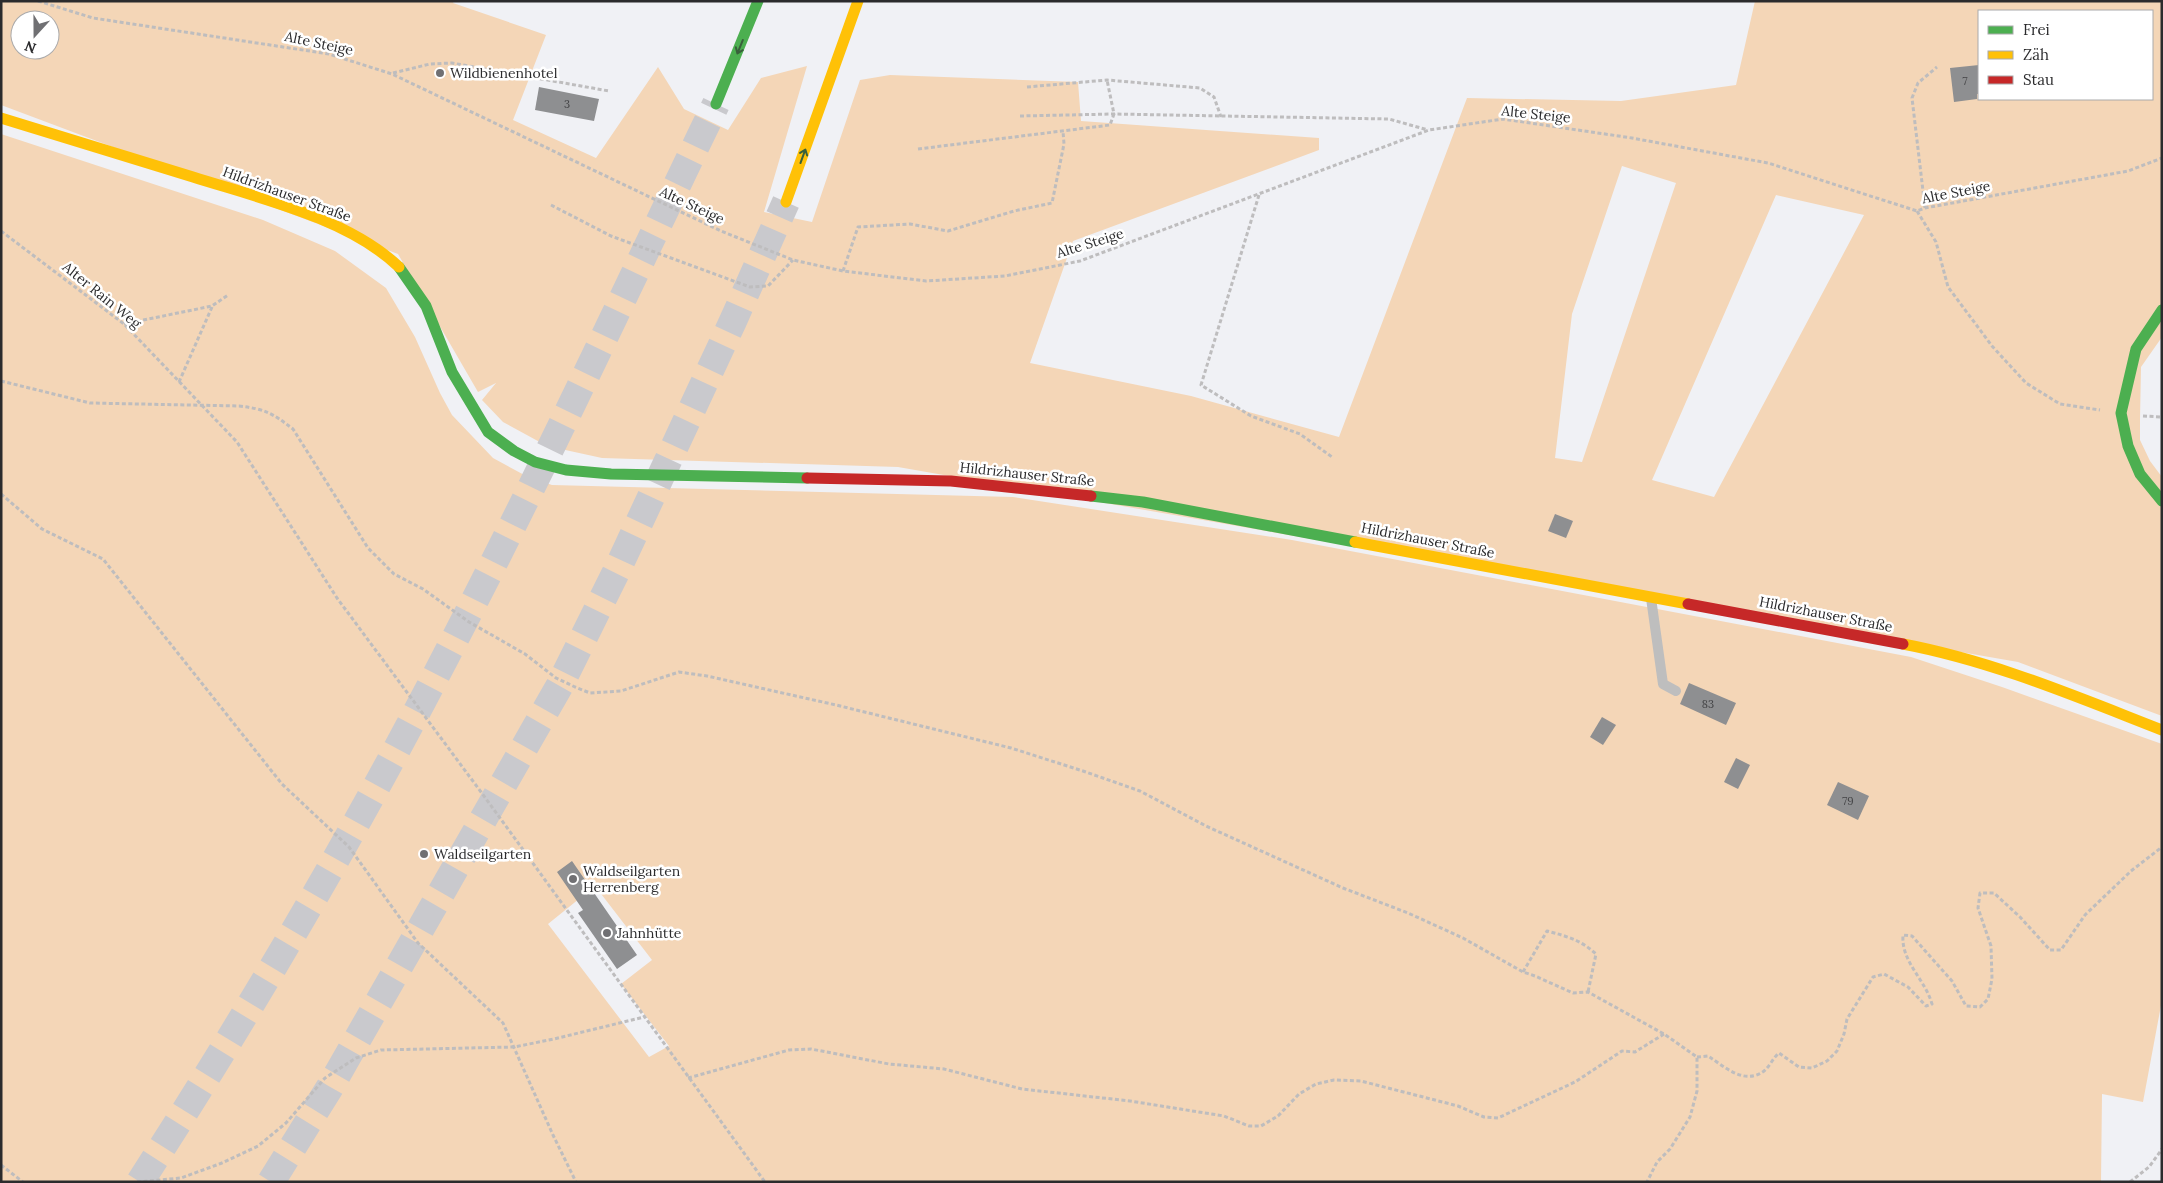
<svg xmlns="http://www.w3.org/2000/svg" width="2163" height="1183" font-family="Lora,serif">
<rect width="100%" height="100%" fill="#f0f1f5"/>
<g fill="#f4d6b7" fill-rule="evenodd">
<path d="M1 1H454L453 3 546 35 513 120 596 158 658 67 684 109 728 130 761 78 807 66 764 212 812 222 860 80 890 75 1078 82 1081 121 1319 138V150L1073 241 1030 363 1191 396 1339 437 1467 98 1621 101 1736 85 1755 1H2162V337L2141 367 2140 419V440L2150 461 2162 477V716L2018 662 898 467 602 458 547 446 503 422 482 400 496 383 478 392 398 254 1 105ZM1979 11H2152V99H1979ZM20 20H50V50H20ZM1622 166 1676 183 1582 462 1555 458 1572 314ZM1776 195 1864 215 1714 497 1652 480Z"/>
<path d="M1 134 263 220 335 251 386 288 415 337 440 393 452 415 493 458 528 477 552 485 1013 497 1292 540 1911 657 2002 687 2162 744V1000L2143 1102 2102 1094 2101 1182H1ZM595 886 652 960 621 984 669 1046 649 1057 548 924Z"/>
</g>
<g fill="#8e8f91">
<polygon points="1979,65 1979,94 1977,94 1977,99 1954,102 1950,68"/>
<polygon points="539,87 599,99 594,121 535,110"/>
<polygon points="1555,514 1573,521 1566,538 1548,531"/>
<polygon points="1689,683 1736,703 1726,725 1680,704"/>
<polygon points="1602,717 1616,725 1603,745 1590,737"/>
<polygon points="1736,758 1750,765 1738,789 1724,782"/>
<polygon points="1838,782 1869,796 1858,820 1827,805"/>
<polygon points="572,861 637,955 617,969 578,913 583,910 557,872"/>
</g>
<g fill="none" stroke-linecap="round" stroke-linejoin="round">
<g stroke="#c9c9cd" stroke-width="28" stroke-dasharray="28 14" stroke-linecap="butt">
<path d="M140 1182C250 1011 353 836 446 656 541 474 627 288 716 104"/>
<polyline points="271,1182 330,1087 560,685 618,568 733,321 786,202"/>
</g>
<g stroke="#bebdbe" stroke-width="3" stroke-dasharray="4 2.5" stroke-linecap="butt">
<polyline points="38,1 93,18 329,54 392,74 721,231 793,260 843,271 926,281 1005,276 1080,261 1429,130 1503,119 1632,138 1768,163 1917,211 1925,208 2128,171 2162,158"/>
<polyline points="393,73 430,64 452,63 609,91"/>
<polyline points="1027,87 1107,80 1200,88 1214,97 1221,117"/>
<polyline points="1020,116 1114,114 1389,119 1428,130"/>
<polyline points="918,149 1110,125 1114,114 1107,80"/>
<polyline points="1259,195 1201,385 1251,416 1300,434 1332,457"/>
<polyline points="551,205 611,236 750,287 768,286 793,260"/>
<polyline points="1925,208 1912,98 1918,83 1937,67"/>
<polyline points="1917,211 1936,242 1948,287 1992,346 2026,383 2060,404 2100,410"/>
<polyline points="1,231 124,324 237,442 337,598 481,792 765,1182"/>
<polyline points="843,271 858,227 910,224 948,231 1014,211 1052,203 1064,144 1063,131"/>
<polyline points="124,324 212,306 228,295"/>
<path d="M1 381 90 403 239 406C265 409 272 413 293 429L368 548 394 574 423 589 469 622 525 654 556 678 575 687 590 693 621 691 679 672 707 676 836 705 1011 748 1083 771 1140 791 1206 826 1343 888 1408 913 1463 938 1523 972 1535 976 1573 993 1588 992 1664 1034 1697 1057V1091L1690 1117 1670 1149 1657 1162 1647 1182"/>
<polyline points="179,382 212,307"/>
<polyline points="2143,416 2162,417"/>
<polyline points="1,494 42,529 103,559 282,784 349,847 418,943 503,1023 553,1135 576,1182"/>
<path d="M1523 972 1547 931C1566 936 1581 940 1596 954L1588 992"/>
<path d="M1697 1057 1708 1056C1724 1066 1744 1086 1764 1071 1770 1066 1773 1058 1779 1053L1799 1067 1812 1068 1827 1061 1837 1051 1844 1034 1847 1019 1873 977 1884 974 1908 987 1926 1006 1932 1004C1925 979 1901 962 1903 935L1912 936 1952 981 1966 1006 1980 1007 1988 999 1992 979 1991 946 1978 908 1980 893H1994L2020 917 2050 950H2061L2085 915 2131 871 2162 847"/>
<polyline points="688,1078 789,1050 811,1049 889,1064 944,1069 1022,1089 1130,1101 1224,1116 1249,1126 1261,1126 1278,1116 1299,1094 1316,1084 1334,1080 1361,1081 1458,1106 1484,1117 1498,1118 1575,1082 1622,1051 1635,1052 1664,1034"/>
<polyline points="1,1165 23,1182"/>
<polyline points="137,1182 181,1178 222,1163 258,1146 286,1123 325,1078 356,1058 381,1050 514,1047 554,1039 644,1017"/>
<polyline points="2130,1182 2149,1167 2162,1149"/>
</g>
<polyline stroke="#bebebe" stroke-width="10" points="1651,598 1663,684 1676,691"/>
<g stroke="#4caf50" stroke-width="11">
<polyline points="716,104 758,1"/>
<polyline points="399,267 426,306 452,372 488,432 514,451 535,462 566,470 611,474 807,478"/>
<polyline points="2162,310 2136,349 2121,413 2128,446 2140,474 2162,501"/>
<polyline points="1091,496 1143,502 1355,542"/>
</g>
<g stroke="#ffc107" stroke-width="11">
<path d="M1 118C65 138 129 157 193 177 259 198 348 218 399 267"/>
<polyline points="786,202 858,1"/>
<polyline points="1355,542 1688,604"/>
<path d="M1903 644C1993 661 2077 697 2162 730"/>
</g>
<g stroke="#c62828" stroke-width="11">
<polyline points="807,478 951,481 1091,496"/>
<polyline points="1688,604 1903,644"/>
</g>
</g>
<defs><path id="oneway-shaft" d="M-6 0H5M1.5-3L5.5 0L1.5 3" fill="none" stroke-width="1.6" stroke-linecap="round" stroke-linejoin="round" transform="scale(1.25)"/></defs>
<g stroke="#38603b">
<use href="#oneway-shaft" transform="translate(740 47) rotate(112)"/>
<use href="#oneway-shaft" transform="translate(803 156) rotate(-70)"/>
</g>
<g fill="#707073" stroke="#fff" stroke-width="2">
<circle cx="440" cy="73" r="5"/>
<circle cx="424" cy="854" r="5"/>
<circle cx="573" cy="879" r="5"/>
<circle cx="607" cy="933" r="5"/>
</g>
<g text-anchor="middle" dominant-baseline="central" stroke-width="5" stroke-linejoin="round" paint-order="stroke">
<g font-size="11" fill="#444446">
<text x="1965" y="81">7</text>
<text x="567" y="104">3</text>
<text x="1708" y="704">83</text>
<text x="1848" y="801">79</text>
</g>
<g font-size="14" fill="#2b2b2d" stroke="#fff">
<text transform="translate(319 43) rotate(12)">Alte Steige</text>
<text transform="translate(1536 114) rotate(6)">Alte Steige</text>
<text transform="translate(1956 192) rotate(-11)">Alte Steige</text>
<text transform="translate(287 194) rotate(20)">Hildrizhauser Straße</text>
<text transform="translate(692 205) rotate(25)">Alte Steige</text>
<text transform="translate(1090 243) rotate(-17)">Alte Steige</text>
<text transform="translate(102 295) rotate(39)">Alter Rain Weg</text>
<text transform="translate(1027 474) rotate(6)">Hildrizhauser Straße</text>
<text transform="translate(1428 540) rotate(11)">Hildrizhauser Straße</text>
<text transform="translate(1826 614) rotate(11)">Hildrizhauser Straße</text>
</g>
<g font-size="14" fill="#2b2b2d" stroke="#fff" text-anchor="start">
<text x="450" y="73">Wildbienenhotel</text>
<text x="434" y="854">Waldseilgarten</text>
<text x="583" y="871">Waldseilgarten<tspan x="583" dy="16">Herrenberg</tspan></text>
<text x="617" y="933">Jahnhütte</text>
</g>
</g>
<rect width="2163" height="1183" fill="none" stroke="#2b2b2d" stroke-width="5"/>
<rect x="1978" y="10" width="175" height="90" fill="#ffffff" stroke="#aaaaab"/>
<rect x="1988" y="26" width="25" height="8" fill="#4caf50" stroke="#aaaaab"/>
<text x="2023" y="35" font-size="15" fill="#2b2b2d">Frei</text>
<rect x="1988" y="51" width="25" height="8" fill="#ffc107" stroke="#aaaaab"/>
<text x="2023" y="60" font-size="15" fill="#2b2b2d">Zäh</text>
<rect x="1988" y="76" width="25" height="8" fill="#c62828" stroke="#aaaaab"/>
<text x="2023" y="85" font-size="15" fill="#2b2b2d">Stau</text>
<g transform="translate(35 35) rotate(201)"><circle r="24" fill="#ffffff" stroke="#aaaaab"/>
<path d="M0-4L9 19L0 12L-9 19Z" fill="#707073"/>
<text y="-8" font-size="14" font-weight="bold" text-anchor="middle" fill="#2b2b2d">N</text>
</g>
</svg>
